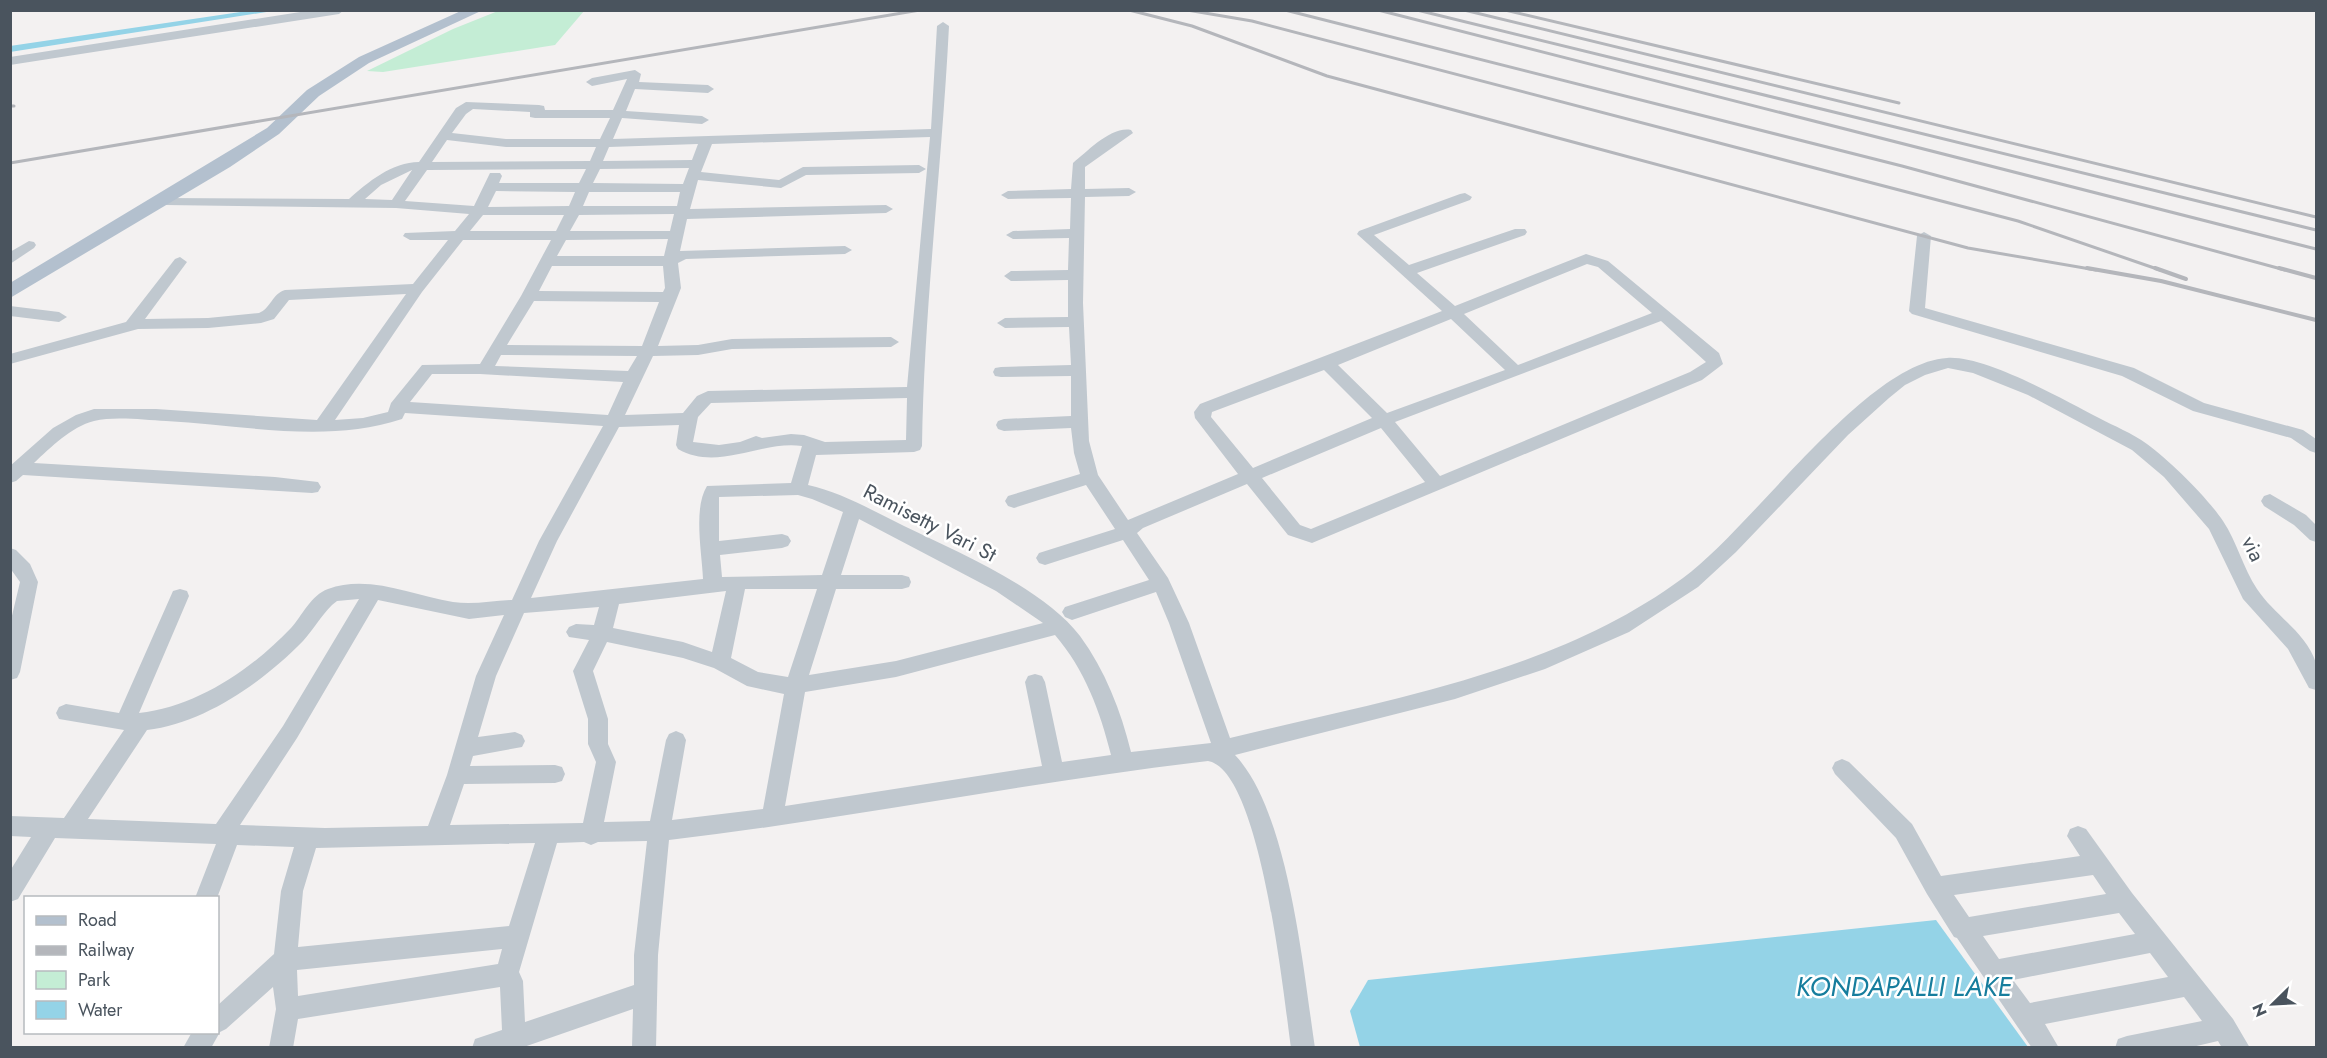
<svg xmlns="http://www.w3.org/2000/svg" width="2327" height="1058" font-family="Jost,sans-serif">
<rect width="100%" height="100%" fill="#f3f1f1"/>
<polygon fill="#c4edd5" points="498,11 584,11 555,45 383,72 367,71 453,29"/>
<polygon fill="#94d3e7" points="1936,920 2028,1047 1360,1047 1350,1011 1368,980"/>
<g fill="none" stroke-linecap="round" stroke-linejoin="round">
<polygon fill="#94d3e7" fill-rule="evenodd" points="254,10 279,10 10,52 10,46"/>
<g fill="#c0c8cf" fill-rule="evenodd">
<polygon points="313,10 344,10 339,14 10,65 10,57"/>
<path d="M943 22 949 26C942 166 924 306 922 446L920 450 914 452 816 455 808 485C841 492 873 511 904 526 958 552 1043 588 1080 636 1105 670 1121 711 1131 752L1211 743 1169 623 1156 592 1072 620 1065 617 1062 612 1065 607 1149 580 1123 540 1045 565 1039 563 1036 558 1039 553 1115 529 1086 485 1014 508 1008 506 1005 501 1008 496 1080 474 1074 453 1071 428 1004 431 998 429 996 425 998 421 1004 419 1071 416V376L1001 377 995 376 993 372 995 368 1001 367 1071 365 1069 327 1005 328 997 323 1005 318 1068 317V280L1011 281 1004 276 1011 271 1068 270 1069 238 1013 239 1006 235 1013 231 1070 229 1071 198 1008 199 1001 195 1008 191 1071 189 1073 163C1087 152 1111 126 1131 130L1133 133 1085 167V189L1129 188 1136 192 1129 196 1085 197 1083 303 1089 441 1098 475 1128 520 1238 474 1195 418 1194 412 1200 404 1442 311 1357 234 1359 231 1460 194 1465 193 1472 197 1470 200 1374 235 1409 265 1515 229H1525L1527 232 1525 235 1417 273 1455 306 1586 254 1608 261 1719 353 1723 364 1702 380 1312 543 1288 535 1247 484 1143 528 1137 533 1168 578 1189 623 1230 738C1384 700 1553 674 1683 578 1753 527 1865 363 1947 358 1985 355 2064 400 2099 418 2114 426 2132 433 2147 444 2171 462 2206 496 2223 521 2237 542 2243 568 2257 589 2274 615 2306 632 2316 663 2318 671 2316 682 2316 690L2309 688 2288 649 2243 599 2209 529 2164 477 2132 450 2028 395 1973 373 1948 368 1925 375 1905 385 1889 398 1848 435 1736 552 1698 587 1629 632 1545 669 1455 699 1235 755C1289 812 1303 969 1315 1048H1291C1284 999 1261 770 1208 761 1028 782 849 819 669 840L658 955 656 1048H632L633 1009 521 1048H472L475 1039 502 1030 500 987 298 1019 293 1048H269L276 1009 273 987 226 1029 220 1032 211 1048H183L192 1032H218V1005L274 954 281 891 294 847 237 845 217 898H195L216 844 55 838 18 899 10 902V871L31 837 10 836V816L64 818 124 730 59 719 56 713 59 707 66 704 119 713 173 591 180 589 187 591 189 596 139 713C196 707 251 670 291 628 302 616 311 595 328 589 368 574 412 595 453 602 472 605 492 601 512 600L539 541 603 426 405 413 402 419C326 444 244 425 166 421 144 420 115 416 94 421 71 427 51 447 34 463L275 477 318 482 321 487 318 492 312 493 23 475 16 481 10 483V466L53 428 76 415 94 409H156L317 420 406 294 289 300 274 319 261 323 208 328 138 329 10 364V354L126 322 175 259 180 257 187 262 145 319 208 318 259 313C270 309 273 293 285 290L413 284 448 240H410L403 236 405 233 455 231 469 214 396 208 165 205 158 201 160 198 349 199C368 182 392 162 419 162L456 108 466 102 539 105 544 106 545 110H613L627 79 592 86 586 82 592 78 635 70 641 74 639 82 708 85 714 89 708 93 635 89 626 111 702 116 709 120 702 124 622 118 613 139 931 129 937 26ZM473 109 530 112V117L535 118H610L600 139H506L452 133 466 114ZM930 137 907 387 708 391 697 396 683 413 625 415 653 356 698 355 732 349 891 347 899 342 891 337 732 339 698 345 658 346 681 288 678 263 686 259 845 254 852 250 845 246 680 251 687 219 886 213 893 209 886 205 690 209 698 180 781 188 806 175 919 173 926 169 919 165 803 167 779 180 701 172 712 144ZM447 140 506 147H596L590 161 432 162ZM698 144 692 160 603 161 609 147ZM689 168 683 184 593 183 600 169ZM586 169 579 183H499L502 176 500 173H490L474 206 405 201 427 170ZM412 170 392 200 365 199 381 185ZM496 191 575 192 569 206 488 207ZM589 192H680L677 206H583ZM674 214 670 231H570L579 215ZM483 215H564L556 231H470ZM668 239 664 256H557L566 240ZM463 240H551L521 296 480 364 422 365 391 403 388 412 363 418 335 420 422 292ZM1587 264 1598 267 1652 313 1518 365 1464 314ZM552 266H663L665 288 663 292 539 291ZM534 301 659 302 642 346 507 345ZM1451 319 1505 370 1387 413 1338 365ZM1661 321 1706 362 1690 372 1440 476 1395 422ZM501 355 637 356 628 371 495 366ZM1324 370 1372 418 1253 468 1211 417 1212 412ZM432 374H480L623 382 608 415 410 402ZM907 398 906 440 825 442 804 435 791 434 762 438 756 436 740 442 719 445 693 442 698 417 711 403ZM679 425 676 445 678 449C718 472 761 440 802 446L791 483 707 486C693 508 702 553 703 579L531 598 557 541 619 427ZM1381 428 1425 482 1311 529 1300 525 1262 478ZM798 495 812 499 843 512 822 575 722 577 720 555 782 548 788 546 791 541 788 536 782 534 719 541V497ZM859 519 996 591 1043 623 896 661 809 675 836 589H902L909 587 911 582 909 577 902 575H841ZM745 589H817L788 677 758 672 731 658ZM726 591 712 652 683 642 613 628 619 604ZM359 599 283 726 216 824 88 819 147 730C205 723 263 682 303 641 313 630 321 616 332 605L337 601ZM378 600 469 619 504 615 476 676 447 775 428 826 325 828 240 825 297 738ZM599 607 594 625 576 624 569 627 566 632 569 637 589 640 573 671 588 719V744L596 762 583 823 450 825 464 784 555 783 562 781 565 774 562 767 555 765 470 766 473 756 522 747 525 741 522 735 515 732 478 737 496 676 524 613ZM1055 635C1085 670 1100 711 1111 755L1062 762 1045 682 1042 676 1035 674 1028 676 1025 682 1042 766 785 806 805 692 896 677ZM607 642 683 658 714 668 747 686 784 694 763 809 672 820 686 740 683 734 676 731 669 734 666 740 650 821 604 822 616 762 608 744V719L593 671ZM647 841 634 955V985L525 1022 523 981 519 972 557 843 584 842 591 845 598 842ZM535 843 509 926 298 947 303 891 316 848ZM502 949 498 964 298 996 297 970Z"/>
<polygon points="1924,232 1931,236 1925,308 2134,368 2204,403 2303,430 2316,439 2316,453 2310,451 2291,438 2193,411 2122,376 1912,314 1909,311 1917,236"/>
<polygon points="29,241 34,242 36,245 34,248 10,264 10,252"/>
<polygon points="10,306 59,312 67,317 59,322 10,316"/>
<polygon points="2270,494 2306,515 2316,525 2316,542 2310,540 2294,525 2264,506 2261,501 2264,496"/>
<polygon points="10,548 16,550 30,564 38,582 20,672 17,678 10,680 10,624 20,582 10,568"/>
<path d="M1842 759 1849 762 1912 824 1941 876 2080 856 2067 836 2070 829 2078 826 2086 829 2132 893 2233 1019 2250 1048H2222L2218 1041 2188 1048H2115L2118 1039 2127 1036 2202 1021 2184 997 2045 1024 2059 1048H2032L1957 938 1954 937 1927 894 1896 838 1835 774 1832 768 1835 762ZM2093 875 2106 894 1969 917 1954 895ZM2119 913 2135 934 1999 959 1983 936ZM2150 953 2168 977 2030 1003 2013 980Z"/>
</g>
<polygon fill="#b3c0ce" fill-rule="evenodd" points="463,10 483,10 369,63 319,96 279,134 230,167 10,298 10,283 267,128 307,90 359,57"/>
<g stroke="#b4b6bb" stroke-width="3">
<polyline points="1129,10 1192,26 1327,76 1968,248 2096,270"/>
<polyline points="1187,10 1252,21 2018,221 2160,270"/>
<polyline points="1285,10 1902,166 2285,270"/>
<polyline points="1378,10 2316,249"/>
<polyline points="1417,10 2316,230"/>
<polyline points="1464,10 2316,217"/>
<polyline points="1505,10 1899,103"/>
<polyline points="10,106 14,106"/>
<polyline points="10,163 920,10"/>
</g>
<g stroke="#b4b6bb" stroke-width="4">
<polyline points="2087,268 2161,281 2316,320"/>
<polyline points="2155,268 2186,279"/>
<polyline points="2279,268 2316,278"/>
</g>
</g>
<g text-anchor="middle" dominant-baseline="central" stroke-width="5" stroke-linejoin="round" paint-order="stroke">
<g font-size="21" fill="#4a545e" stroke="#fff">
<text transform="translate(930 523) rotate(27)">Ramisetty Vari St</text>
<text transform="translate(2253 549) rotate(63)">via</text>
</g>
<g font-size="27" font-style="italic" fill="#167d9d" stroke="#fff">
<text x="1904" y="986">KONDAPALLI LAKE</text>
</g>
</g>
<rect width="2327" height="1058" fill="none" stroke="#4a545e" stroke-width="24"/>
<rect x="24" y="896" width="195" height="138" fill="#ffffff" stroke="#b7bbbf" stroke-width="1.5"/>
<rect x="36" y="916" width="30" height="9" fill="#b3c0ce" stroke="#b7bbbf" stroke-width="1.5"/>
<text x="78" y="926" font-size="18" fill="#4a545e">Road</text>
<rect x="36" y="946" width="30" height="9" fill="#b4b6bb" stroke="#b7bbbf" stroke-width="1.5"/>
<text x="78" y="956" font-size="18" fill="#4a545e">Railway</text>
<rect x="36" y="971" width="30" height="18" fill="#c4edd5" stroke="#b7bbbf" stroke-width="1.5"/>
<text x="78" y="986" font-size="18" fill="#4a545e">Park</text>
<rect x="36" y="1001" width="30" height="18" fill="#94d3e7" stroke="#b7bbbf" stroke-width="1.5"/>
<text x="78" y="1016" font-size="18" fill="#4a545e">Water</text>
<g transform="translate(2273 1004) rotate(246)" stroke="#ffffff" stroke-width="4.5" paint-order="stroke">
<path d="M0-4.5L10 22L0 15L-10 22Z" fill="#4a545e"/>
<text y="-9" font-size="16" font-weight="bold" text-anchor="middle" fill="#4a545e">N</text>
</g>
</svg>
